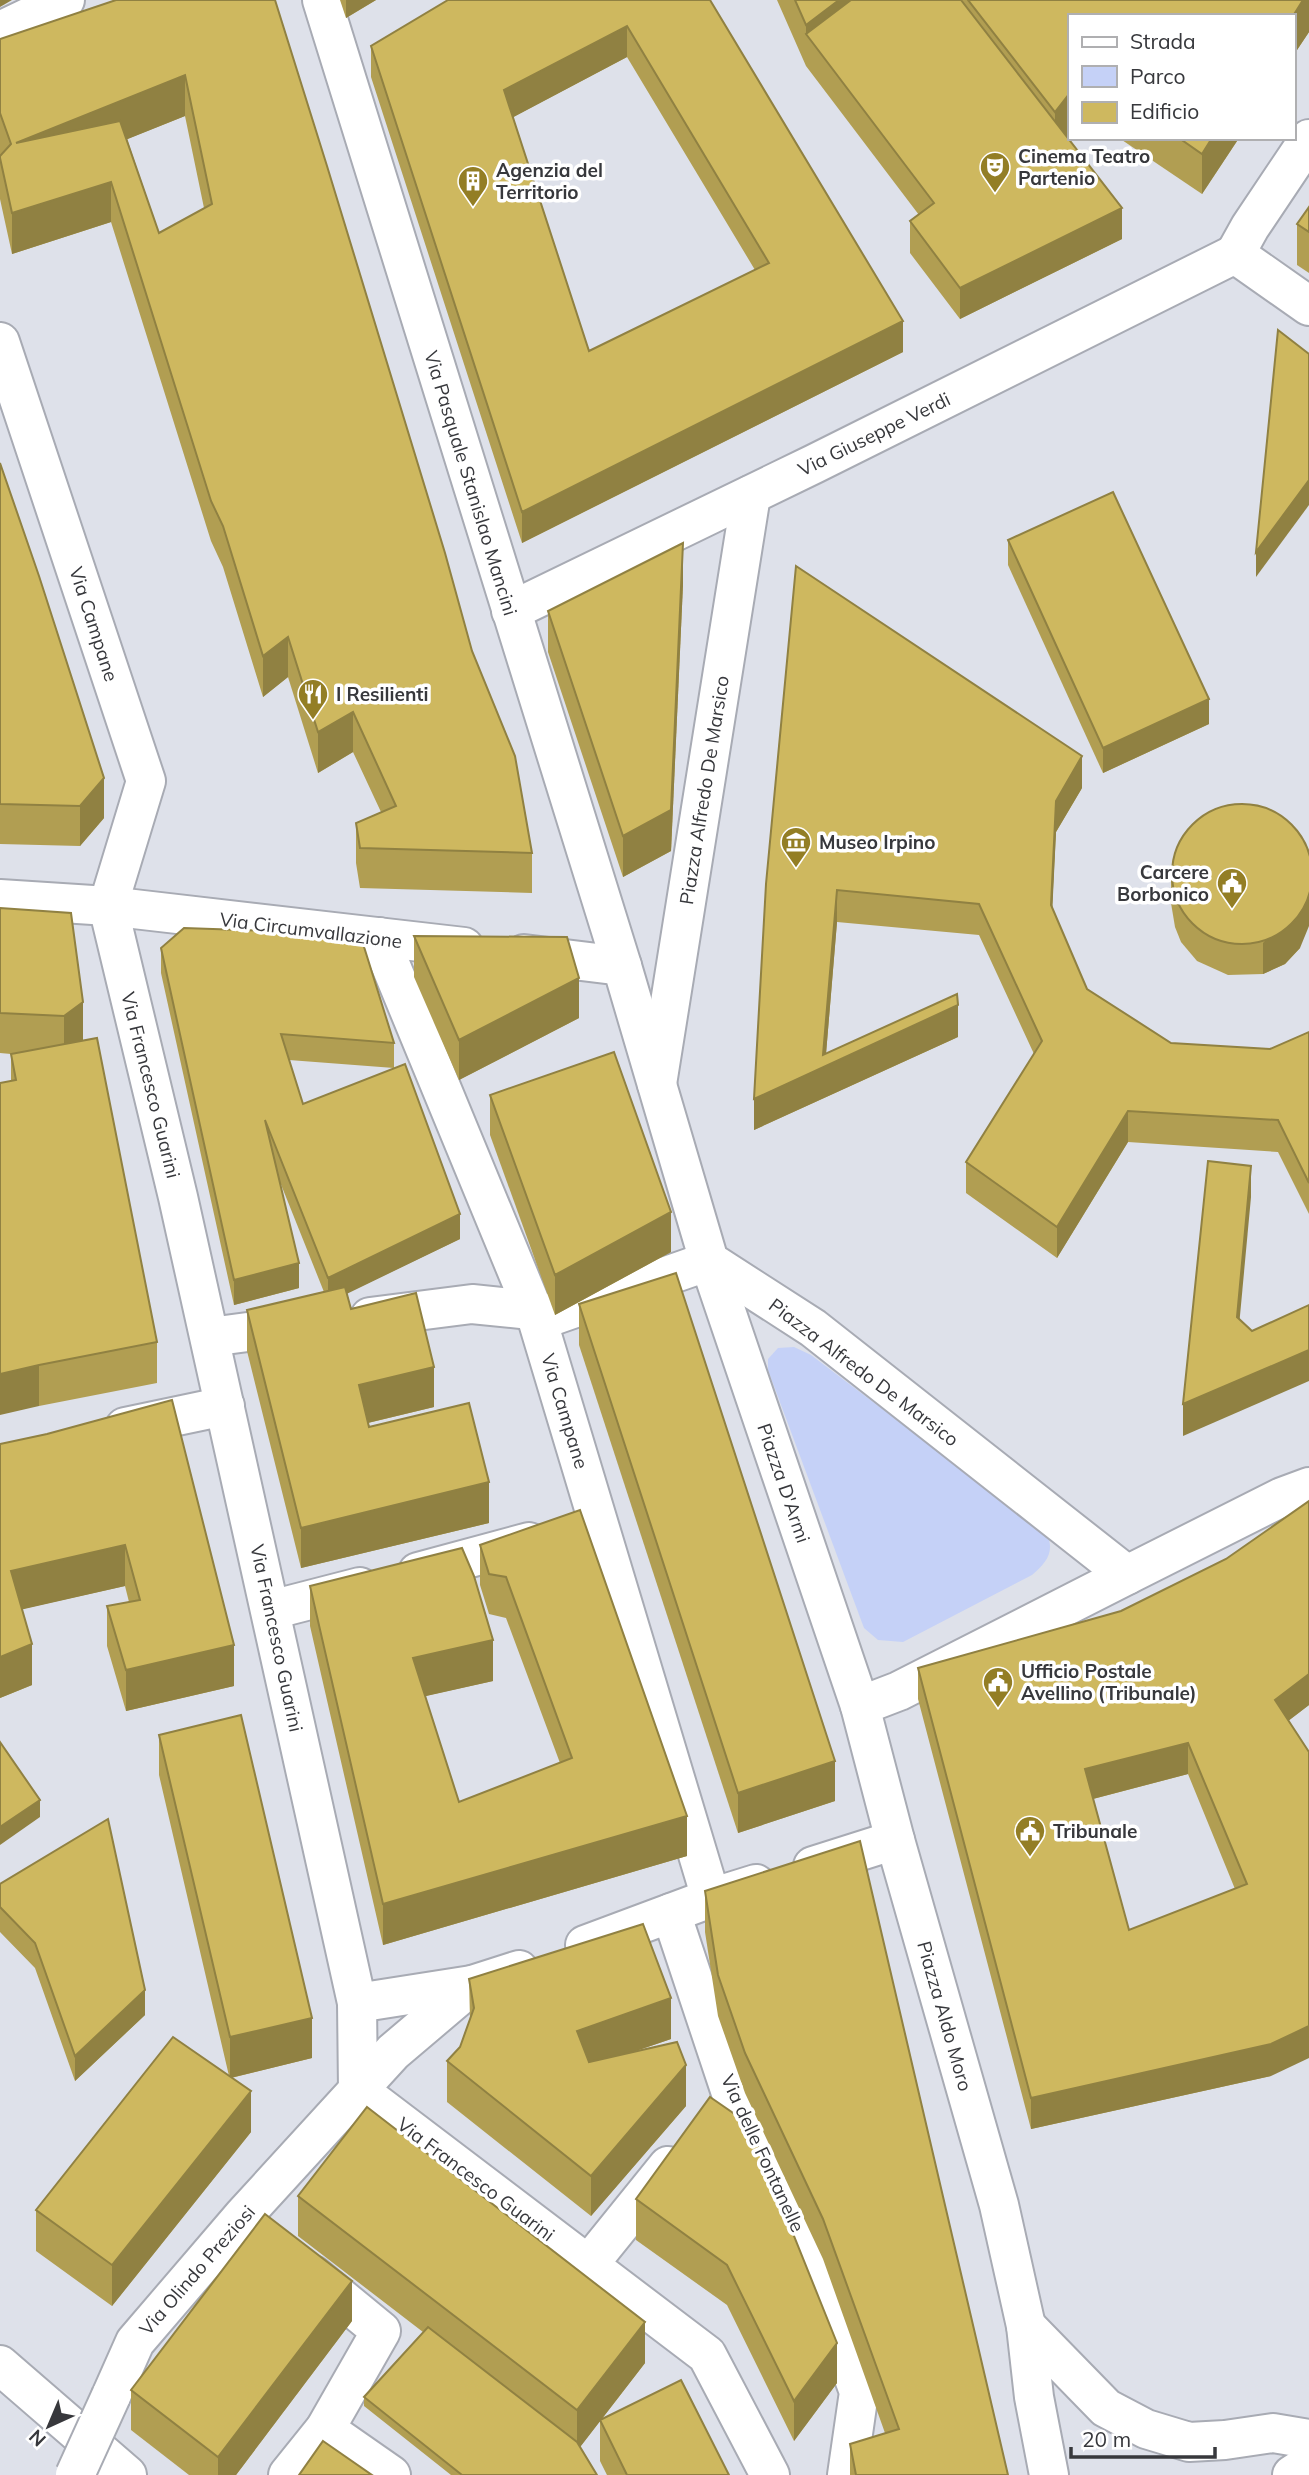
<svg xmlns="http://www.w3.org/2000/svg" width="1309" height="2475" font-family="Mulish,sans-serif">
<rect width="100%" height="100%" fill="#dee1ea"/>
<path fill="#c5d1f7" d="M794 1347 811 1355 1046 1533C1056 1551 1046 1563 1032 1575L903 1642 878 1640 864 1628 768 1370V1359L778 1348Z"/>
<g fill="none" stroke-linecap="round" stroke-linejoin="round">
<g stroke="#a8abb4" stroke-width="42">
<g id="pedestrian">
<polyline points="1235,254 1250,227 1309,139"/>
<polyline points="657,1084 751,495"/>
</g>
</g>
<g stroke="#a8abb4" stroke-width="42">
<g id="minor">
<polyline points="322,0 622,966"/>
<polyline points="0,31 65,0"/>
<polyline points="0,342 146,781 108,906"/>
<polyline points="511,611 814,464 1235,254 1309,306"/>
<polyline points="379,937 538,1322 711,1898"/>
<polyline points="370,1317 472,1304 531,1310 555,1315 709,1261 860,1706"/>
<polyline points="210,1337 300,1325"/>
<polyline points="125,1427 225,1406"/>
<polyline points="418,1572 529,1542"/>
<polyline points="271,1610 360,1587"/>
<polyline points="671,1913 730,2090 796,2217 859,2392 847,2475"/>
<polyline points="357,2003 358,2090"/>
<polyline points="358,2090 707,2355 770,2475"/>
<polyline points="588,2265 668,2166"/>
<polyline points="0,2365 127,2475"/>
<polyline points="111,2396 135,2342 243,2216 393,2052 472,1985"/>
<polyline points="325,2429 391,2475"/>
<polyline points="288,2475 325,2429 381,2331 313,2275"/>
</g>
</g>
<g stroke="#a8abb4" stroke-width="42">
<g id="tertiary">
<polyline points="0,899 108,906 464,947"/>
<polyline points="108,906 178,1197 357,2003 472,1985 519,1970"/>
<polyline points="524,954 622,966 709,1261 813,1328 1127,1575 1282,1497 1309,1487"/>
<polyline points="813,1866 895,1840"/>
<polyline points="585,1945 711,1898 756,1884"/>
<polyline points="1026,2326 1106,2408 1146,2429 1189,2442 1225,2440 1273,2433 1309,2439"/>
<polyline points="1049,2475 1034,2397 1026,2326 999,2205 895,1840 860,1706 899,1691 1127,1575"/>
<polyline points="1292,2475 1309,2464"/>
</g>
</g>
<use href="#pedestrian" stroke="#fff" stroke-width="38"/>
<use href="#minor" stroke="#fff" stroke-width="38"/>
<use href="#tertiary" stroke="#fff" stroke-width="38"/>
<g stroke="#a8abb4" stroke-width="42" stroke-linecap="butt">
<polyline id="minor-bridge" points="75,2475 111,2396"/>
</g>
<use href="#minor-bridge" stroke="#fff" stroke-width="38"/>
</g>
<g fill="#b19e52" fill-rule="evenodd">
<path d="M275 0 532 853V893L360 888 356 863V823L381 812 353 752 318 773 288 677 263 697 223 567 211 541 111 222 12 254 0 199V39ZM185 116 204 208 159 233 127 139Z"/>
<polygon points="340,0 376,0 346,18"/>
<path d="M710 0 903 352 522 543 371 77V46ZM627 57 755 270 589 351 513 117Z"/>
<polygon points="777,0 1309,0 1309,32 1293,56 1293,16 1069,16 1069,134 1067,137 1122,239 960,319 910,253 910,221 919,215 806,66"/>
<polygon points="1119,138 1239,138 1202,194"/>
<polygon points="1309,207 1309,273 1297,265 1297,224"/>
<polygon points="0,463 104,818 80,846 0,844"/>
<polygon points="1008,540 1209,724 1103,773 1008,565"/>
<polygon points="683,584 671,851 623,877 548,652 548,611"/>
<polygon points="1082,788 1056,832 1052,909 1087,989 1171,1043 1270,1049 1309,1032 1309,1214 1278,1152 1128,1142 1057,1258 966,1193 966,1162 1034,1054 979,935 837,922 826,1054 958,1037 754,1130 766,884"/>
<polygon points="1171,871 1300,948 1285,964 1263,974 1228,975 1197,961 1181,942 1175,927 1171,903"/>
<polygon points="0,908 83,1040 157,1342 157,1383 39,1406 11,1081 11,1054 0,1053"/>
<polygon points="414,936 579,1018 459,1080 414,977"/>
<polygon points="161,948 394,1043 394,1068 289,1060 303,1104 460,1239 347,1293 351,1309 434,1407 368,1423 369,1427 489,1523 301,1568 247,1351 247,1310 324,1292 280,1182 299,1288 234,1305 161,973"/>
<polygon points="490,1095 671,1252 555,1315 490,1135"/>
<polygon points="579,1304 835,1801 738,1833 579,1345"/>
<polygon points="47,1434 234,1686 126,1711 107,1646 107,1606 129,1602 125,1586 22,1609 32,1685 0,1698"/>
<path d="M1309 1501V1705L1288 1721 1271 2076 1031 2129 918 1699V1668L1121 1611 1226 1559ZM1188 1774 1235 1889 1129 1930 1093 1799Z"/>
<polygon points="580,1510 687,1856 383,1945 310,1626 310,1586 493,1681 425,1696 459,1802 560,1763 506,1618 489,1614 480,1585 480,1545"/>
<polygon points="159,1735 312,2058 231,2078 251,2132 112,2306 36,2251 36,2210 229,2076 159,1775"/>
<polygon points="0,1884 145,2015 75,2081 35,1968 0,1932"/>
<polygon points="705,1891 1008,2475 850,2475 850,2444 885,2433 823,2259 745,2093 718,2016 705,1932"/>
<polygon points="469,1979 671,2039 633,2052 686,2106 591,2216 447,2102 447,2061 460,2047 470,2020"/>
<polygon points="710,2097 837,2383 794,2441 727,2305 636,2240 636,2199"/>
<polygon points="298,2196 645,2363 601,2420 729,2475 607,2475 600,2461 600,2421 580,2447 597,2475 451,2475 364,2406 364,2397 423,2332 298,2236"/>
<polygon points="352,2321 236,2475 189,2475 131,2430 131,2390"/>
</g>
<g fill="#908142">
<polygon points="0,0 12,0 0,7"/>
<polygon points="346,0 376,0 346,18"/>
<polygon points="839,0 893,0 806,34 806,25"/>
<polygon points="1303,0 1309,0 1309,32 1293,56 1293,16"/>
<polygon points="627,26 627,57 504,122 504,90"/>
<polygon points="185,75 185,116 16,184 16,143"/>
<polygon points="1069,94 1069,134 1055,153 1055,112"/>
<polygon points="1212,138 1239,138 1202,194 1202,154"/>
<polygon points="111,182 111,222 12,254 12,213"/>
<polygon points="1122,208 1122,239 960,319 960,288"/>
<polygon points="903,321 903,352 522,543 522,512"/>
<polygon points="1309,480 1309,505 1256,577 1256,552"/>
<polygon points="683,543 683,584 671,851 623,877 623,836"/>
<polygon points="288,637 288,677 263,697 263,656"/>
<polygon points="1209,699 1209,724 1103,773 1103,748"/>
<polygon points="353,712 353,752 318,773 318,732"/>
<polygon points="1082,756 1082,788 1056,832 1051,937 1051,905 1056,801"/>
<polygon points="104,778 104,818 80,846 80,806"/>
<polygon points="837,890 837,922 825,1066 958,1005 958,1037 754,1130 754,1099 823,1055"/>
<polygon points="1309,895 1309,926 1300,948 1285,964 1263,974 1263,943"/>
<polygon points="579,978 579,1018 459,1080 459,1040"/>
<polygon points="83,1002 83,1042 64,1057 64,1016"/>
<polygon points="1128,1111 1128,1142 1057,1258 1057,1227"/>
<polygon points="1251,1166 1251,1197 1237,1348 1237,1317"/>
<polygon points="671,1212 671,1252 555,1315 555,1275"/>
<polygon points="460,1214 460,1239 328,1303 328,1278"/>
<polygon points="299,1263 299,1288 234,1305 234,1280"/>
<polygon points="1309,1350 1309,1381 1183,1436 1183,1404"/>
<polygon points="39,1365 39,1406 0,1415 0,1374"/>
<polygon points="434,1367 434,1407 359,1425 359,1385"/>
<polygon points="489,1482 489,1523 301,1568 301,1528"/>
<polygon points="125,1545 125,1586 11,1612 11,1571"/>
<polygon points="493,1640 493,1681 413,1699 413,1658"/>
<polygon points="32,1644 32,1685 0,1698 0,1657"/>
<polygon points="234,1645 234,1686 126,1711 126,1670"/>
<polygon points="1309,1674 1309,1705 1275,1731 1275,1700"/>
<polygon points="1188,1743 1188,1774 1085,1801 1085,1769"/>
<polygon points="835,1761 835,1801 738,1833 738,1793"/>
<polygon points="40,1800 40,1817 0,1845 0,1827"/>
<polygon points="687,1816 687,1856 383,1945 383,1904"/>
<polygon points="145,1990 145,2015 75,2081 75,2056"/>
<polygon points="671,1998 671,2039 577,2071 577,2031"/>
<polygon points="312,2018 312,2058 230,2078 230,2037"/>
<polygon points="1309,2026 1309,2058 1271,2076 1031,2129 1031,2098"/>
<polygon points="686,2065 686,2106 591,2216 591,2176"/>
<polygon points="251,2091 251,2132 112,2306 112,2265"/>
<polygon points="352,2281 352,2321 236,2475 218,2475 218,2457"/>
<polygon points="645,2322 645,2363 577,2451 577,2410"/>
<polygon points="837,2343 837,2383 794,2441 794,2401"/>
</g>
<g fill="#ceb85f" stroke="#908142" stroke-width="2" fill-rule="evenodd">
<path d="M116 0H275L327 166 445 553 472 651 515 756 532 853 360 848 356 823 396 806 353 712 318 732 288 637 263 656 223 526 211 501 111 182 12 213 0 158V156L11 144 0 113V39ZM185 75 212 204 159 233 120 121 16 143Z"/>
<path d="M448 0H710L903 321 522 512 371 46ZM627 26 769 263 589 351 504 90Z"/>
<polygon points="795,0 839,0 806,25"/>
<polygon points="851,0 961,0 1122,208 960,288 910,221 934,203 806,34"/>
<polygon points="968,0 1303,0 1293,16 1069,16 1069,94 1055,112"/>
<polygon points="1179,138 1212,138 1202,154"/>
<polygon points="1309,207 1309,232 1297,224"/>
<polygon points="1278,330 1309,354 1309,480 1256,552"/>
<polygon points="0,463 39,576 104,778 80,806 0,804"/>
<polygon points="1113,492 1209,699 1103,748 1008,540"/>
<polygon points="683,543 671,810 623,836 548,611"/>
<polygon points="796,566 1082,756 1056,801 1051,905 1087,989 1171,1043 1270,1049 1309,1032 1309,1183 1278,1120 1128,1111 1057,1227 966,1162 1042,1041 979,904 837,890 823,1055 957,994 958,1005 754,1099 766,884"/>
<circle cx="1242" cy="874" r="70"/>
<polygon points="0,908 71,913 83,1002 64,1016 0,1013"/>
<polygon points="184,928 360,934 394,1043 281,1034 303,1104 405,1064 460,1214 328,1278 265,1120 299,1263 234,1280 161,948"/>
<polygon points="414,936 567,937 579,978 459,1040"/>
<polygon points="97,1038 157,1342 39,1365 0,1374 0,1083 16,1080 11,1054"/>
<polygon points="614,1052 671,1212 555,1275 490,1095"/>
<polygon points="1208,1161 1251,1166 1237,1317 1252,1331 1309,1305 1309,1350 1183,1404"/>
<polygon points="676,1273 835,1761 738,1793 579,1304"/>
<polygon points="345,1287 351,1309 416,1293 434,1367 359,1385 369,1427 469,1403 489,1482 301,1528 247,1310"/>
<polygon points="172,1400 234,1645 126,1670 107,1606 140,1600 125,1545 11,1571 32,1644 0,1657 0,1444 47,1434"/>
<path d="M1309 1501V1674L1275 1700 1309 1752V2026L1271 2044 1031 2098 918 1668 1121 1611 1226 1559ZM1188 1743 1247 1884 1129 1930 1085 1769Z"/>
<polygon points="580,1510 687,1816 383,1904 310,1586 462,1548 474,1576 493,1640 413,1658 459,1802 572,1758 506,1577 489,1574 480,1545"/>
<polygon points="241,1715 312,2018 230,2037 159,1735"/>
<polygon points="0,1742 40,1800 0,1827"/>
<polygon points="108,1819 145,1990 75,2056 35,1943 0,1907 0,1884"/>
<polygon points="860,1841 1008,2475 856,2475 850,2444 899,2429 823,2219 745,2053 718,1975 705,1891"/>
<polygon points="643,1924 671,1998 577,2031 589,2062 677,2042 686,2065 591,2176 447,2061 460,2047 474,2008 469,1979"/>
<polygon points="173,2037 251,2091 112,2265 36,2210"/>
<polygon points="710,2097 749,2124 837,2343 794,2401 727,2265 636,2199"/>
<polygon points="367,2107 645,2322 577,2410 298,2196"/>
<polygon points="265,2214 352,2281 218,2457 131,2390"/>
<polygon points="428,2327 577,2442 597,2475 462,2475 364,2397"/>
<polygon points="681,2380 729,2475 627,2475 600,2420"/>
<polygon points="323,2441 372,2475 299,2475"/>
</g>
<defs>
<g id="theatre-pin" transform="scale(1.575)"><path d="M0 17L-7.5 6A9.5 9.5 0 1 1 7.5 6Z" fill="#937e25" stroke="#fff"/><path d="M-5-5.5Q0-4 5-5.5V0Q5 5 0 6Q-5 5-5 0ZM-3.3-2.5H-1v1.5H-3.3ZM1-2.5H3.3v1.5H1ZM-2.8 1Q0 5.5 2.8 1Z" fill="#fff"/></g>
<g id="building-pin" transform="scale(1.575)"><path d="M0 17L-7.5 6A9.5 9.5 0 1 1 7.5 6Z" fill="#937e25" stroke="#fff"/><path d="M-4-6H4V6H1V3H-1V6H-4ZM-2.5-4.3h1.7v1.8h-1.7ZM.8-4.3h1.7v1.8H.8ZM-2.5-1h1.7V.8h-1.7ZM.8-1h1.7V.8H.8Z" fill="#fff"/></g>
<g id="restaurant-pin" transform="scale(1.575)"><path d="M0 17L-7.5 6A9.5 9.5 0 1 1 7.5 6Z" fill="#937e25" stroke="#fff"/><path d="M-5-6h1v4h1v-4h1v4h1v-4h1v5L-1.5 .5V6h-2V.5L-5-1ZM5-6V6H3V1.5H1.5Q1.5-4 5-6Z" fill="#fff"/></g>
<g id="museum-pin" transform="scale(1.575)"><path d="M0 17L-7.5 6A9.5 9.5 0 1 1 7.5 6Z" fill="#937e25" stroke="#fff"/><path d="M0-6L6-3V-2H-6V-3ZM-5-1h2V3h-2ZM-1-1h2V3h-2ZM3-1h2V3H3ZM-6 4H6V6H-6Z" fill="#fff"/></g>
<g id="civic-pin" transform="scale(1.575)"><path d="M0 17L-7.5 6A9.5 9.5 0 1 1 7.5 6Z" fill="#937e25" stroke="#fff"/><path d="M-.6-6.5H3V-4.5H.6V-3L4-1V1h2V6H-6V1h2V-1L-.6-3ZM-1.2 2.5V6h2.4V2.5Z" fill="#fff"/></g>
</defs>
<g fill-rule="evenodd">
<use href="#theatre-pin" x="995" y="167"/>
<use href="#building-pin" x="473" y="181"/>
<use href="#restaurant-pin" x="313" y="694"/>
<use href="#museum-pin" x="796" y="842"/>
<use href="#civic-pin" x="1232" y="883"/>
<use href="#civic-pin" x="998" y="1682"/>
<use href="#civic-pin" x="1030" y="1831"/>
</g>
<g text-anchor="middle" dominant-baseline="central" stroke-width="7" stroke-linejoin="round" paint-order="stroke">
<g font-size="19" font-weight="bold" fill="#37383c" stroke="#fff" text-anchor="start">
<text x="1018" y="156">Cinema Teatro<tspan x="1018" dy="22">Partenio</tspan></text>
<text x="496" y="170">Agenzia del<tspan x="496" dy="22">Territorio</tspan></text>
<text x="336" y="694">I Resilienti</text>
<text x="819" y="842">Museo Irpino</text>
<text x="1209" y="872" text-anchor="end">Carcere<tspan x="1209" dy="22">Borbonico</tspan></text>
<text x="1021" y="1671">Ufficio Postale<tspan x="1021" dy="22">Avellino (Tribunale)</tspan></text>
<text x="1053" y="1831">Tribunale</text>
</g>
<g font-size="19" fill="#37383c" stroke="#fff">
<text transform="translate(874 434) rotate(-26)">Via Giuseppe Verdi</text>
<text transform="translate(471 483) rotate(73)">Via Pasquale Stanislao Mancini</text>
<text transform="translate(94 624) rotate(72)">Via Campane</text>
<text transform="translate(704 790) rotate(-81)">Piazza Alfredo De Marsico</text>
<text transform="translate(311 930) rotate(7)">Via Circumvallazione</text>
<text transform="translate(151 1085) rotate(76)">Via Francesco Guarini</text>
<text transform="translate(864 1372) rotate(37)">Piazza Alfredo De Marsico</text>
<text transform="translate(565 1411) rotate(73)">Via Campane</text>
<text transform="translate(784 1483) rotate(71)">Piazza D'Armi</text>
<text transform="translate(277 1638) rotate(78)">Via Francesco Guarini</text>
<text transform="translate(945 2016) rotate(74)">Piazza Aldo Moro</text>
<text transform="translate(763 2153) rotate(65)">Via delle Fontanelle</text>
<text transform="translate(476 2179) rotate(37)">Via Francesco Guarini</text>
<text transform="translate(197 2270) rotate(-49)">Via Olindo Preziosi</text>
</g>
</g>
<rect x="1068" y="14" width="228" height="126" fill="#ffffff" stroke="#afafb1" stroke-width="2"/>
<rect x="1082" y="37" width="35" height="10" fill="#ffffff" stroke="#afafb1" stroke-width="2"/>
<text x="1130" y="49" font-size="21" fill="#37383c">Strada</text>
<rect x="1082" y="66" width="35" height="21" fill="#c5d1f7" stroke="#afafb1" stroke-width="2"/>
<text x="1130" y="84" font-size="21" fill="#37383c">Parco</text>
<rect x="1082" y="102" width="35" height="21" fill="#ceb85f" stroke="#afafb1" stroke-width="2"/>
<text x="1130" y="119" font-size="21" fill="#37383c">Edificio</text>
<g transform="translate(49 2426) rotate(224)" stroke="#ffffff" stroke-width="5" paint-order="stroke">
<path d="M0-5L12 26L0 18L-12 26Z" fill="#37383c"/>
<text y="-10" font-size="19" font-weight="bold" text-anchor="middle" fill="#37383c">N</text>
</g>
<path d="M1071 2447v10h144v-10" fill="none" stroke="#37383c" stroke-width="3.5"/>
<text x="1082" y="2447" font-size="21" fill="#37383c" stroke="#ffffff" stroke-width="5" paint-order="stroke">20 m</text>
</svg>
